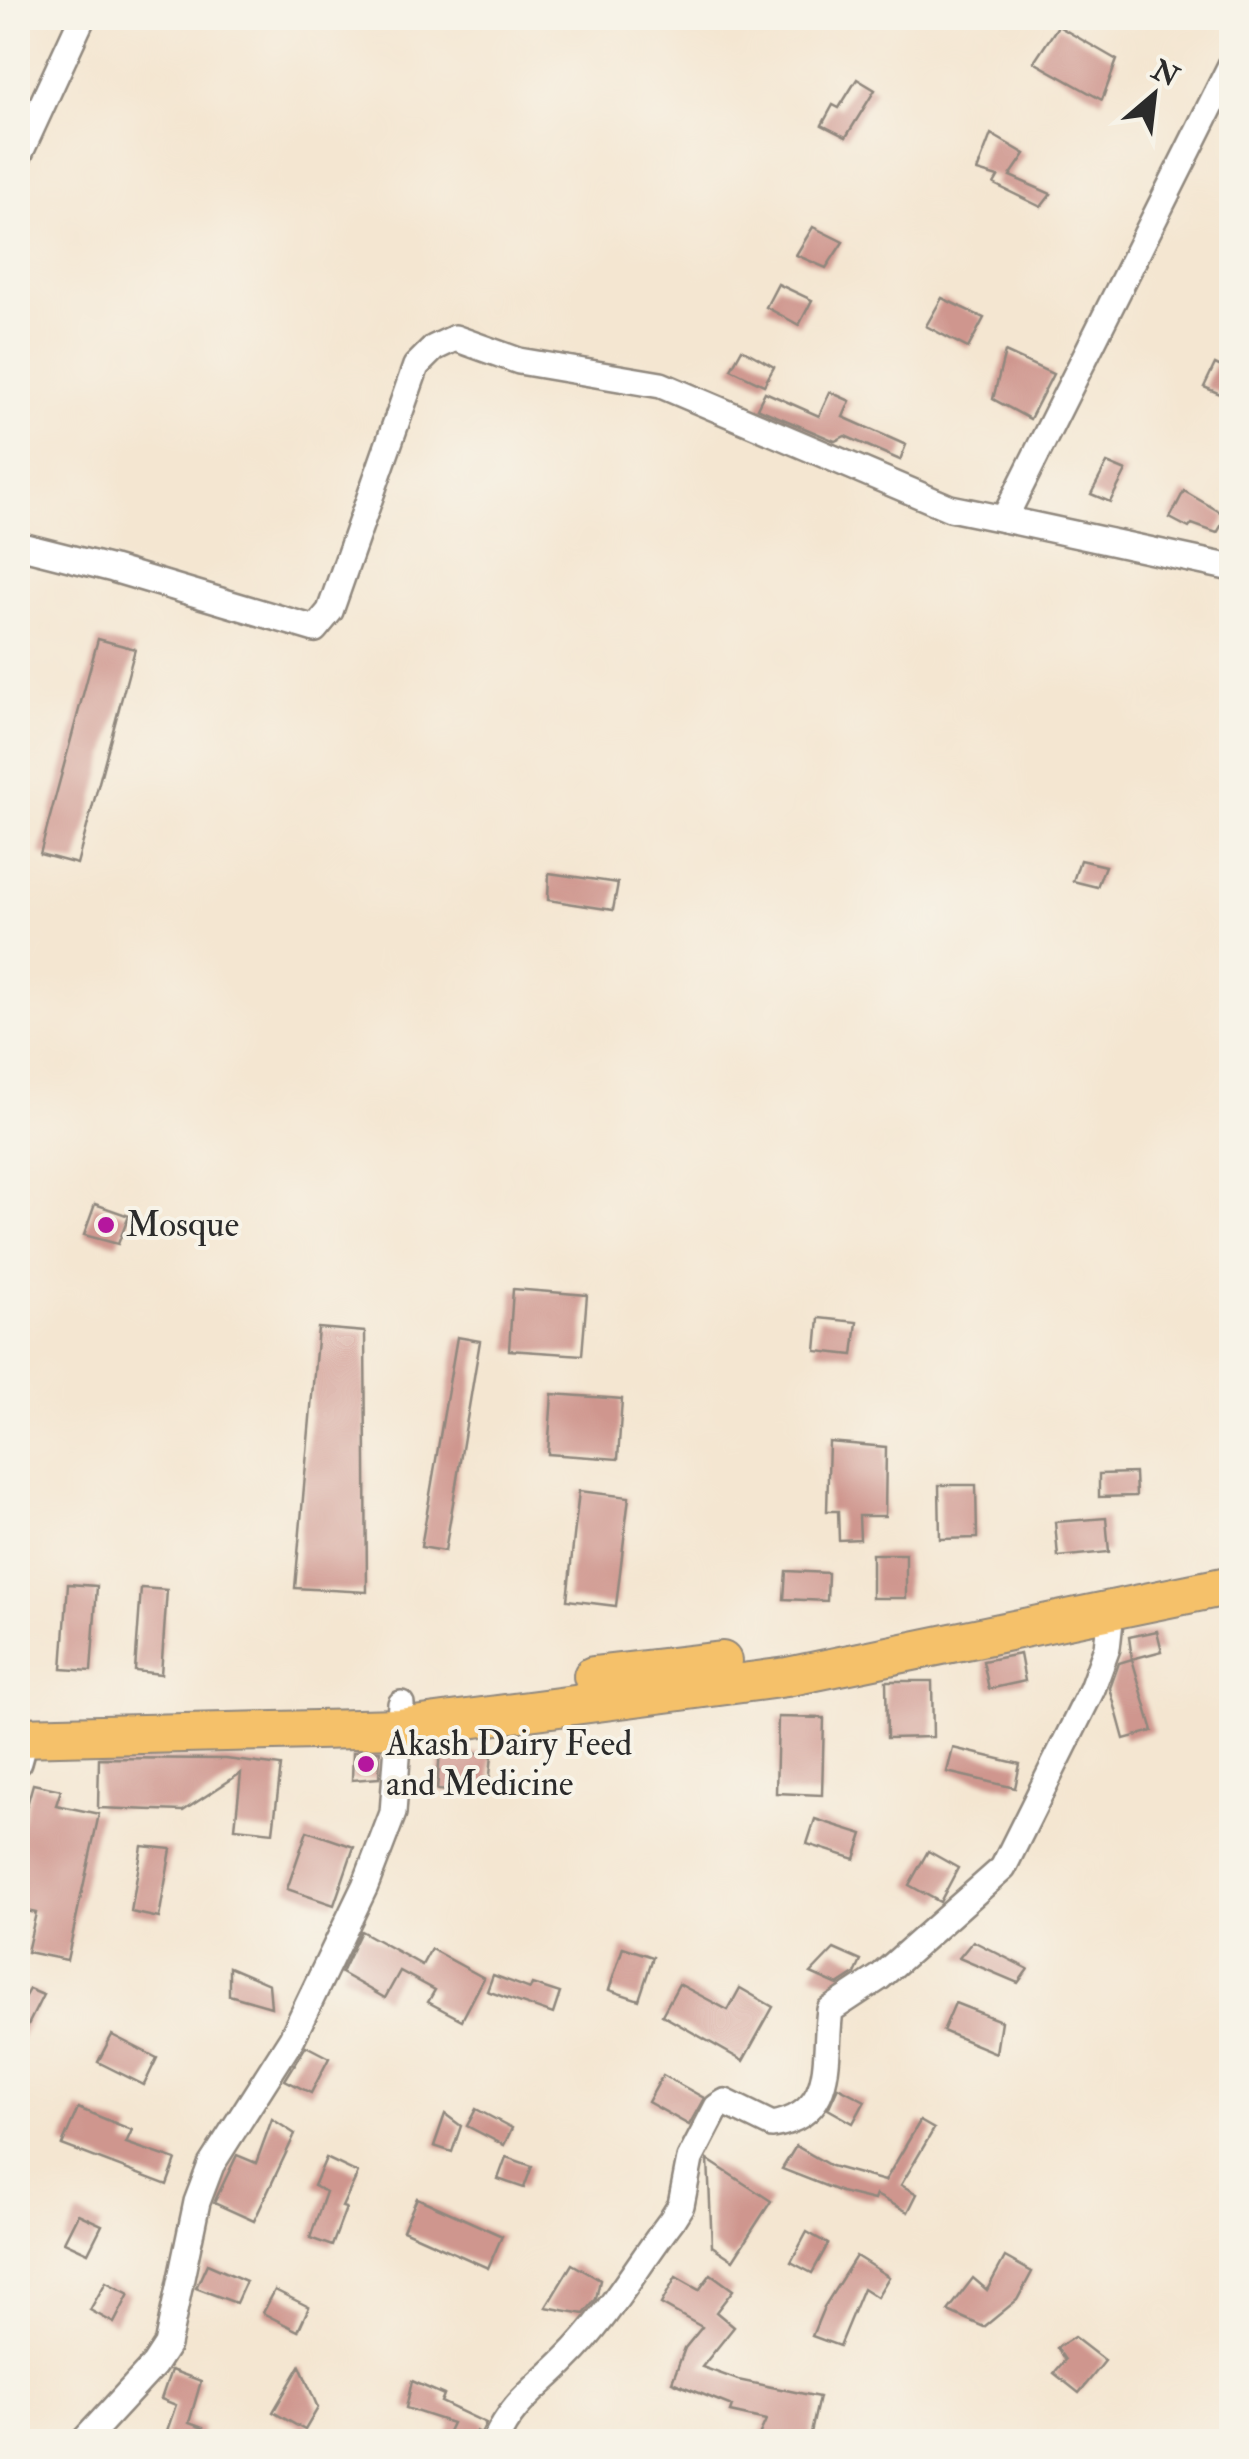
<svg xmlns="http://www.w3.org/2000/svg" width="1249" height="2459" font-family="'IM FELL Double Pica',serif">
<rect width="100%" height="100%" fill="#f7f3e8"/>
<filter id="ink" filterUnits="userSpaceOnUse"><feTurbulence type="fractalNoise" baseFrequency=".01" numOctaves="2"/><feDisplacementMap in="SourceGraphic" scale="20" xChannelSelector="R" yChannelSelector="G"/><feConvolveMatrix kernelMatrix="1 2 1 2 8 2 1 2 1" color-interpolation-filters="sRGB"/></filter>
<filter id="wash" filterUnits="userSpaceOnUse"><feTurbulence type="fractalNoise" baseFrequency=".0048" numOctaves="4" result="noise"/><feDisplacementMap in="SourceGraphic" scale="40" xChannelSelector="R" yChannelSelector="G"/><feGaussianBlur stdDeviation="2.25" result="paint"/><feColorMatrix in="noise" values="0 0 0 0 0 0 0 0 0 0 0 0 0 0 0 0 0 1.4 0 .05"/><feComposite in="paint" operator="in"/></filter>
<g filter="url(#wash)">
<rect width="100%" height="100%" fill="#f4e6d1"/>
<g id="blocks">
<g fill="#cf968e">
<polygon points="1058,26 1117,60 1102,100 1034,62"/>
<polygon points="857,79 875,90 846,137 822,125 833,105 839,108"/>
<polygon points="991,134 1025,154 1010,176 1051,194 1041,207 994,184 998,177 977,171"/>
<polygon points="813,227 843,242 826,268 796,255"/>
<polygon points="778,284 812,300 799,325 766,307"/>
<polygon points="942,298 984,318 968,348 926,326"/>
<polygon points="742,349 774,367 764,385 731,369"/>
<polygon points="1005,352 1053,374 1030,419 993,399"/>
<polygon points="1215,364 1232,372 1232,399 1204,387"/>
<polygon points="765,392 819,416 830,392 850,401 843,417 906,445 900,460 845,436 835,441 757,408"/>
<polygon points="1107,463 1126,471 1110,502 1091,494"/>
<polygon points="1184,491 1227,516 1217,533 1192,524 1189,528 1170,518"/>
<polygon points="98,639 135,649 77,864 40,854"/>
<polygon points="1080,860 1105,866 1097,887 1073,881"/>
<polygon points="549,873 618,883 613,910 548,900"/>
<polygon points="95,1204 129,1216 118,1244 84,1235"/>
<polygon points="513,1289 587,1295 582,1355 509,1350"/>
<polygon points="819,1318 857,1322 853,1355 816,1351"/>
<polygon points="318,1328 365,1332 367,1592 295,1588"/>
<polygon points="457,1337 480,1341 445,1551 421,1547"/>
<polygon points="552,1394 622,1399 618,1459 548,1454"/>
<polygon points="829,1442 886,1447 885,1516 859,1516 860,1539 839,1540 838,1511 827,1511"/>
<polygon points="1135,1473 1136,1496 1099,1497 1099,1474"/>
<polygon points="939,1485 976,1485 977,1538 940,1539"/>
<polygon points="579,1491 629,1497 616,1606 567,1600"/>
<polygon points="1106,1518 1109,1552 1058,1557 1055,1522"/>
<rect x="872" y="1554" width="34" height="44"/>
<polygon points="786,1571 828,1573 827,1601 784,1599"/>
<polygon points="68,1584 97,1586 91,1671 62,1669"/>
<polygon points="141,1588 167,1590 161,1674 135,1671"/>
<polygon points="1157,1631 1162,1651 1132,1659 1129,1637"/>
<polygon points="1020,1654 1025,1681 989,1689 983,1661"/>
<polygon points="1132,1659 1153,1731 1124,1739 1110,1688 1119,1663"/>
<polygon points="886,1681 932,1681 933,1737 887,1738"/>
<polygon points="778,1717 824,1718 822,1795 776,1793"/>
<polygon points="953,1748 1020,1764 1015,1788 947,1772"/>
<polygon points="440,1750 492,1755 488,1795 437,1790"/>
<polygon points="380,1751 379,1778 352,1780 353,1752"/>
<polygon points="99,1758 226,1759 281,1766 273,1832 235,1828 241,1773 183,1811 98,1808"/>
<polygon points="33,1784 61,1790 56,1805 99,1814 67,1960 27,1952 36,1913 18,1909 18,1837"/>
<polygon points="815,1819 863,1834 855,1859 807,1844"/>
<polygon points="307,1831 354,1847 334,1905 287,1889"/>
<polygon points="142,1846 171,1849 159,1918 131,1912"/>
<polygon points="928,1851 958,1868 940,1902 909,1885"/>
<polygon points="361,1931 422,1965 431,1949 484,1978 462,2020 428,2002 435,1990 400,1971 385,1998 341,1973"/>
<polygon points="973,1941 1028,1969 1018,1983 959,1958"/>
<polygon points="623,1947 653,1957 639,2000 609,1990"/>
<polygon points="834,1949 861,1961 855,1974 838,1985 811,1973"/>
<polygon points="229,1967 269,1984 271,2007 229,1995"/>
<polygon points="493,1975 530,1989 532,1984 560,1993 553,2014 487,1991"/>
<polygon points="679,1984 728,2010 740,1988 773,2007 743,2061 662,2015"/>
<polygon points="29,1989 43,1995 18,2045 18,2009"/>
<polygon points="955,2003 1001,2021 996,2053 943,2031"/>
<polygon points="112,2035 157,2058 144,2085 98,2062"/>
<polygon points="306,2046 329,2058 311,2093 285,2080"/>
<polygon points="663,2075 704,2098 689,2125 648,2102"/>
<polygon points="838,2087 865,2101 853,2123 828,2109"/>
<polygon points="78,2108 132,2130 126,2143 176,2160 167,2185 62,2145"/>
<polygon points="476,2109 512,2128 504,2145 467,2126"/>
<polygon points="445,2114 461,2126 452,2152 434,2146"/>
<polygon points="272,2119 295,2134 254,2221 214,2203 237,2155 256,2163"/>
<polygon points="920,2121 934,2129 901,2185 917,2194 908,2212 876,2195 874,2200 841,2192 782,2169 796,2146 831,2166 885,2181"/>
<polygon points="506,2157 532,2166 524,2188 498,2179"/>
<polygon points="326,2158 358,2173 342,2207 346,2208 332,2246 310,2238 326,2192 314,2186"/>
<polygon points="708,2160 771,2201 733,2260 712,2246"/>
<polygon points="417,2198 502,2236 488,2268 403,2230"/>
<polygon points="78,2214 102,2225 88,2253 64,2242"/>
<polygon points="807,2232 828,2244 812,2273 791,2262"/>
<polygon points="856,2256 889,2277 877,2297 863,2288 839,2346 812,2336 824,2307"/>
<polygon points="1005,2257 1032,2272 1017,2300 984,2327 948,2311 973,2278 987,2290"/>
<polygon points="207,2264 246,2281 236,2303 196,2288"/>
<polygon points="572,2264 600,2280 596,2299 584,2314 546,2307"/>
<polygon points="711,2274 733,2290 716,2312 734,2327 702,2367 738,2380 819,2397 809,2442 756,2442 766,2420 730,2412 732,2406 672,2382 685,2348 702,2327 661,2304 676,2277 699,2290"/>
<polygon points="106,2282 129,2294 114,2323 90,2310"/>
<polygon points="275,2290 309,2307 298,2331 263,2313"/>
<polygon points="1074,2337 1105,2361 1079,2393 1054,2373 1065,2360 1057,2348"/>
<polygon points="300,2366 318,2408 305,2430 273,2412"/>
<polygon points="171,2370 201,2381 189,2423 203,2428 199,2442 163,2442 176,2405 161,2399"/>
<polygon points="412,2381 444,2395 441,2402 486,2423 481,2433 476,2431 471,2442 443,2442 452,2423 406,2408"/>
</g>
</g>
</g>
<g filter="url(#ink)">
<use href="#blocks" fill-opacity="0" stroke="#90887e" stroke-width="2.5"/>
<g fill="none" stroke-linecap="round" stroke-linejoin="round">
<g stroke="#90887e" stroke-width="30">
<g id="minor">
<polyline points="18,157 82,18"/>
<polyline points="1004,519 1232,568"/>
<polyline points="18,545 113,569 315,629 330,611 416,366 434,348 455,338 519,361 661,385 950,508 1004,519 1232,63"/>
<polyline points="18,1762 25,1737"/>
<polyline points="83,2442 154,2365 167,2345 197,2202 211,2165 292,2038 365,1886 393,1813 401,1704"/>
<path d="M495 2442C512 2402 538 2388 566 2359 606 2320 637 2266 671 2221L681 2205 690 2159 717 2107 725 2102 772 2125C838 2114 823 2057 830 2010L880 1977 1003 1868 1092 1689 1107 1648 1111 1612"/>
</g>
</g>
<g stroke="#90887e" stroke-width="42">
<g id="highway">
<polyline points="593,1676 722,1661"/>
<polyline points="18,1737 399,1728 787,1677 1232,1585"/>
</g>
</g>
<use href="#minor" stroke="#fff" stroke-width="25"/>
<use href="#highway" stroke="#f5c16b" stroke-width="38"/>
</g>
</g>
<g fill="#b5179e" stroke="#f7f3e8" stroke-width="4">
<circle cx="106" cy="1225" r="10"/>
<circle cx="366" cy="1764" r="10"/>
</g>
<g text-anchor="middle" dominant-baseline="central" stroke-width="8" stroke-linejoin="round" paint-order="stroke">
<g font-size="35" fill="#2b2b2b" stroke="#f7f3e8" text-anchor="start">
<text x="126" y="1225">Mosque</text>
<text x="386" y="1744">Akash Dairy Feed<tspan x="386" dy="40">and Medicine</tspan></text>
</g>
</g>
<rect width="1249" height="2459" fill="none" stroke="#f7f3e8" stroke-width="60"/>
<g transform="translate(1154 95) rotate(28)" stroke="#f7f3e8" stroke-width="8" paint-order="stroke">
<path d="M0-8L18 38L0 25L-18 38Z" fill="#2b2b2b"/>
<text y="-15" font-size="28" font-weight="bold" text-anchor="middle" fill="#2b2b2b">N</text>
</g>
</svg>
